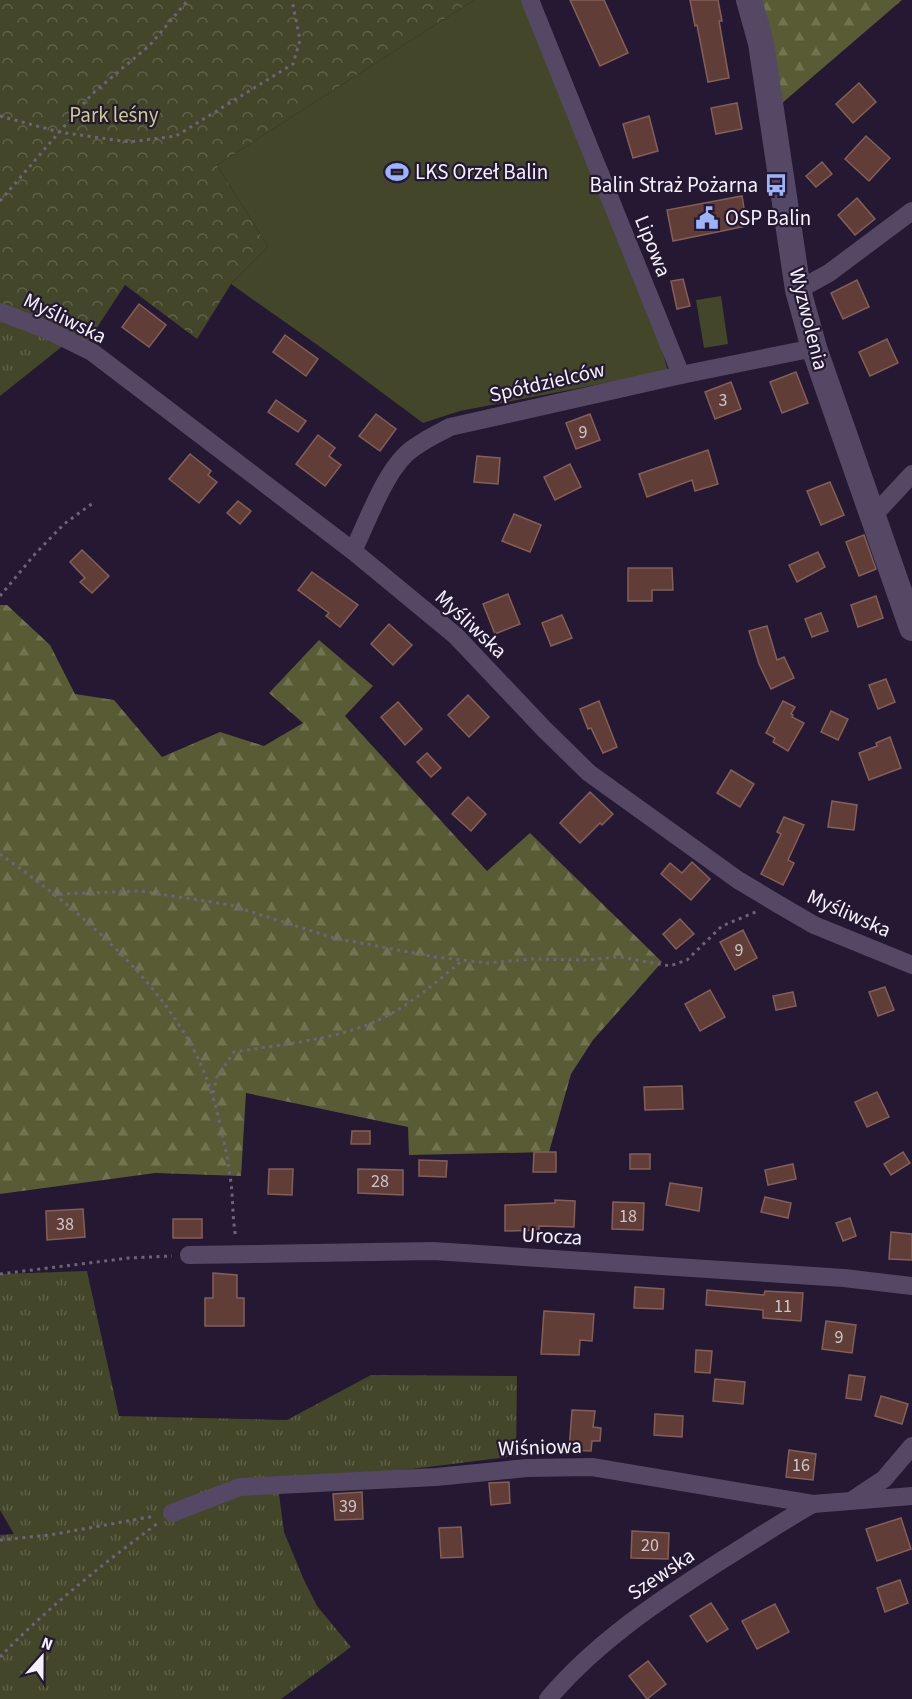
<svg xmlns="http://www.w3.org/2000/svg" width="912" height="1699" font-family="'Source Sans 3',sans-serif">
<defs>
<pattern id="grass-tufts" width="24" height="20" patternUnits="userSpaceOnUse" patternTransform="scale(1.5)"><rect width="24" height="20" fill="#434629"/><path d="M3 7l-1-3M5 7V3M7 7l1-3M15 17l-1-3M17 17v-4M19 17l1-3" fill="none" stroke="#5f6149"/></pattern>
<pattern id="forest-firs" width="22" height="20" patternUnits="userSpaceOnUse" patternTransform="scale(1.5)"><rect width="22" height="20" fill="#585b33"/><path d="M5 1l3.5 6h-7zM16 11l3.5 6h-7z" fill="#717351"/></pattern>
<pattern id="park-crowns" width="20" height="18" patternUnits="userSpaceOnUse" patternTransform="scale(1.5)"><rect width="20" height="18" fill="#434629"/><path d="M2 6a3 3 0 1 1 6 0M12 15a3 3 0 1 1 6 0" fill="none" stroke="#5f6149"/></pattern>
</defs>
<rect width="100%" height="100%" fill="#241832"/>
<g fill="url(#grass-tufts)">
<polygon points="0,319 64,345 0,396"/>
<polygon points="87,1271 119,1416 287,1420 371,1375 517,1376 516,1456 364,1475 277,1479 284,1532 304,1580 317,1606 351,1647 281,1699 0,1699 0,1535 14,1534 0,1510 0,1274"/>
</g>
<g fill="url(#forest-firs)">
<polygon points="757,0 902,0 781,104"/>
<polygon points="0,605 7,605 50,645 75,694 114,700 162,757 220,732 264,746 303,723 269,693 319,640 373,686 345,716 487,871 530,833 662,962 593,1040 571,1074 549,1152 409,1155 408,1127 246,1093 241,1176 155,1173 0,1194"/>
</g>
<polygon fill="url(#park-crowns)" points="0,0 474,0 217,165 268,247 231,284 197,339 125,285 88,341 0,303"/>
<g fill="#434629">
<polygon points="474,0 529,0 609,171 668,371 460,411 423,423 326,351 231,284 268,247 217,165"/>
<polygon points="721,296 728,344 704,348 696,300"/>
</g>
<g fill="#603e37" stroke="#835f57" stroke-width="1.5">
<polygon points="570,0 604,0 628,53 600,66"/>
<polygon points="690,0 718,0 722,21 719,21 729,78 708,82 697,25 695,26"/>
<polygon points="859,83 876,102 853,123 836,104"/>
<polygon points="737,103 742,129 716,134 711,108"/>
<polygon points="649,116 658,151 633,158 623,124"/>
<polygon points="866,136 890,158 869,181 845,159"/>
<polygon points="822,162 832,174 816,187 806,176"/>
<polygon points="742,196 747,226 673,241 667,210"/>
<polygon points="857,198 875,219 855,235 838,215"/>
<polygon points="683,279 690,306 677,309 671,281"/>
<polygon points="857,280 869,307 843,319 831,293"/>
<polygon points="139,304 166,325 149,347 122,327"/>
<polygon points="285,335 318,359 306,376 273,352"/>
<polygon points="887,339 898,363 870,376 859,352"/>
<polygon points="796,372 808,403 782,413 770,382"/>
<polygon points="731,382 741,409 715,419 705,392"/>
<polygon points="276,400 306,421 298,432 268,412"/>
<polygon points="376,414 396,429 380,451 359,436"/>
<polygon points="590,414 600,440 576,449 566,423"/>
<polygon points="318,435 335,448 329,456 341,465 325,486 296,464"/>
<polygon points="708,450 718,484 695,491 692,480 647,497 639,474"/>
<polygon points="190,454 211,471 208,475 217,482 199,503 169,479"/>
<polygon points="477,456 500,458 498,484 474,482"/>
<polygon points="570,464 581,487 555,500 544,477"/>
<polygon points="830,482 844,515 821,525 807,491"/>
<polygon points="238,501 251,511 240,524 227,513"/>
<polygon points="514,514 541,525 530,552 502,541"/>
<polygon points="864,535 876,569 859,576 846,542"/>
<polygon points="82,550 109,576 92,593 80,582 85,578 70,562"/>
<polygon points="818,552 825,567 797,582 789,565"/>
<polygon points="628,568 672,568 673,590 652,590 652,601 628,601"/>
<polygon points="312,572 358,605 340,627 326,616 329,613 298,590"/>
<polygon points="508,594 520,624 495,634 483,604"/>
<polygon points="876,596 883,618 858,627 851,605"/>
<polygon points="821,613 828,631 812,637 805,619"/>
<polygon points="562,615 572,638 551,646 542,623"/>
<polygon points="389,624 412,645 393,665 371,644"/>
<polygon points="767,626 777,660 784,657 794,678 771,689 759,664 749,631"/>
<polygon points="886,679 895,702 878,709 869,685"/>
<polygon points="468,695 489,717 469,737 448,715"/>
<polygon points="599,701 617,747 603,753 591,728 588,729 580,709"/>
<polygon points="783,701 795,707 791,714 793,715 792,717 804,723 788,751 773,742 775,738 766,733"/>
<polygon points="398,702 422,729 405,745 381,717"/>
<polygon points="831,711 848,719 838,740 821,732"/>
<polygon points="890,737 901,768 869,780 859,753 877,746 876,743"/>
<polygon points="427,753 441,768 431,777 417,762"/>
<polygon points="731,770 754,784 740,807 717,793"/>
<polygon points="590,792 613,814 602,825 600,823 580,843 560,823"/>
<polygon points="468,797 486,814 471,831 452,814"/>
<polygon points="832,801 857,805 854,830 828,827"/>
<polygon points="784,817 804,825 788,860 794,863 783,885 761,874 781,834 777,832"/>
<polygon points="692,862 710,879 691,900 661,874 670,863 682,873"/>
<polygon points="680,919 694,934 676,949 663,934"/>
<polygon points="743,930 757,958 735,970 720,942"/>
<polygon points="885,987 894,1010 878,1016 869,992"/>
<polygon points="710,990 725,1017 700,1031 685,1004"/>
<polygon points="793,992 796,1006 776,1010 773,996"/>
<polygon points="682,1086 683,1109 645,1110 644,1087"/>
<polygon points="877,1092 889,1117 867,1127 855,1102"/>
<polygon points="352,1131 370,1131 370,1144 351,1144"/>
<polygon points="534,1152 556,1152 556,1172 533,1172"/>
<polygon points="903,1152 910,1163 891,1175 884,1164"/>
<rect x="630" y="1154" width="20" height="15"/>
<polygon points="419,1160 447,1161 446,1177 419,1176"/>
<polygon points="793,1164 796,1179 768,1185 765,1170"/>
<polygon points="269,1169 293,1169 292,1195 268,1194"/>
<polygon points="358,1169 403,1170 403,1195 358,1193"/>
<polygon points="670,1183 702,1188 699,1211 666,1205"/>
<polygon points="765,1197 791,1203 788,1218 761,1212"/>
<polygon points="555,1200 575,1201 574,1227 539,1226 539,1230 505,1231 505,1205 555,1203"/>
<polygon points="613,1202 644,1203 643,1230 612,1229"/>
<polygon points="83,1209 85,1237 47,1240 46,1211"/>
<polygon points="850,1218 856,1236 843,1241 836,1223"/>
<rect x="173" y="1219" width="29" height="19"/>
<polygon points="891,1232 912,1234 912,1260 889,1259"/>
<polygon points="213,1273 237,1275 237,1298 244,1298 244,1326 205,1326 205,1298 213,1298"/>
<polygon points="635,1287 664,1289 663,1309 634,1308"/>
<polygon points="707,1290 764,1295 765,1291 803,1293 801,1321 763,1318 763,1310 706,1305"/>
<polygon points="544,1311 594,1314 592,1341 580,1340 579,1355 541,1354"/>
<polygon points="826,1321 856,1325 852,1353 822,1349"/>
<polygon points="696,1350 712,1351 710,1373 695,1372"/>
<polygon points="849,1375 865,1377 861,1400 846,1398"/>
<polygon points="715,1379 745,1382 743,1404 713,1401"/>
<polygon points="881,1396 908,1404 902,1424 875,1416"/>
<polygon points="572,1410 595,1411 593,1427 601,1428 600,1441 592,1441 591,1451 569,1450"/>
<polygon points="655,1414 683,1416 682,1437 654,1435"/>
<polygon points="789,1450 816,1454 813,1480 786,1477"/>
<polygon points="509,1482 510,1503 491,1505 489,1483"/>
<polygon points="362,1492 363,1519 335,1520 333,1494"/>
<polygon points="901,1518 911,1549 877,1561 866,1529"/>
<polygon points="461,1527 463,1557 441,1558 439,1528"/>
<polygon points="632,1531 669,1533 668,1559 631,1558"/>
<polygon points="900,1580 908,1603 885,1612 877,1588"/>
<polygon points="711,1603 728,1629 707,1642 690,1616"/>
<polygon points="775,1604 789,1632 757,1649 742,1621"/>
<polygon points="648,1661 666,1684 647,1699 629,1676"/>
</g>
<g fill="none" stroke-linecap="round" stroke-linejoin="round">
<g stroke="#6d6478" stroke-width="3" stroke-dasharray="3 4.5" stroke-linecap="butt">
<polyline points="0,116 59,132 129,142 176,136 293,64 300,40 292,0"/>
<polyline points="0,201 92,94 150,45 188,0"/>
<polyline points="0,596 35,554 64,524 93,503"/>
<path d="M0 854C82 912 182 995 212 1094 221 1125 229 1160 232 1193 233 1208 233 1223 236 1238"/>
<polyline points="52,894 141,891 230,905 334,938 435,957 488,963 532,959 585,960 620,957 670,966 687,960 722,926 758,911"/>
<path d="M213 1093 217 1077 234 1052C283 1044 336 1040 381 1019 412 1004 437 981 463 960"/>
<polyline points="0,1274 129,1258 172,1256"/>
<polyline points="0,1540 50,1535 155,1516"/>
<path d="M0 1657C48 1607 103 1564 158 1523"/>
</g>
<g stroke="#544865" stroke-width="18">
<polyline points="530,0 681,375"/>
<polyline points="798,290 829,273 912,211"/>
<polyline points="0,312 45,329 92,352 353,551 456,636 544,729 589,773 738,880 778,904 814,925 912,965"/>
<polyline points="873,516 912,474"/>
<path d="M353 551C368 521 382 478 406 454 419 442 435 435 450 427L681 375 814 348"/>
<polyline points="189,1255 433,1251 844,1278 912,1286"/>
<polyline points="854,1499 884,1479 912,1446"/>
<polyline points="172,1513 240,1487 436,1477 527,1468 592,1467 813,1504 912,1496"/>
<path d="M548 1699C595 1643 658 1601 719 1562 751 1542 781 1522 813 1504"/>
</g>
<polyline stroke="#544865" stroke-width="26" points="749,0 761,43 798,290 814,348 912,628"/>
</g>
<defs>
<g id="stadium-bare" transform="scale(1.8)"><path d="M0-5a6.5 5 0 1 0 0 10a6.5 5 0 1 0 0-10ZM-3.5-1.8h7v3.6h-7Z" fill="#9cb4fd" stroke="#241832" stroke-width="2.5" paint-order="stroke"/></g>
<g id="bus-bare" transform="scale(1.8)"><path d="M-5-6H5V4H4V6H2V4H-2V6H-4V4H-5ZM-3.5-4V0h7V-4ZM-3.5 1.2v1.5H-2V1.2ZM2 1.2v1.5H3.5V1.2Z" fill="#9cb4fd" stroke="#241832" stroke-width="2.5" paint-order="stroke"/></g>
<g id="civic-bare" transform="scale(1.8)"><path d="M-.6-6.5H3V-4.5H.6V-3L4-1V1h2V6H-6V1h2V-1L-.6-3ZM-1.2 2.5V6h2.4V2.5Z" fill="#9cb4fd" stroke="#241832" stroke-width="2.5" paint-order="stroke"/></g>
</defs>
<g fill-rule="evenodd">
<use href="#stadium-bare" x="397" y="172"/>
<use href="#bus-bare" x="776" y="185"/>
<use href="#civic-bare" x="707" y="218"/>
</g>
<g text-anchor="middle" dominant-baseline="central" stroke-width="4.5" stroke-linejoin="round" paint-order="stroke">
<g font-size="18" fill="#d0c5cc">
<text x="723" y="400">3</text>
<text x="583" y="432">9</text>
<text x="739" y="950">9</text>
<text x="380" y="1181">28</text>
<text x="628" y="1216">18</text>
<text x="65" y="1224">38</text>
<text x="783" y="1306">11</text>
<text x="839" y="1337">9</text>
<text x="801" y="1465">16</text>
<text x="348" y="1506">39</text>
<text x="650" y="1545">20</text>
</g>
<g font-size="21" fill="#c9ce8b" stroke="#241832">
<text x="114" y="115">Park leśny</text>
</g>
<g font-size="21" fill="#f6f2fd" stroke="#241832" text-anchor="start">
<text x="415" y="172">LKS Orzeł Balin</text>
<text x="758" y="185" text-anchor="end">Balin Straż Pożarna</text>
<text x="725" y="218">OSP Balin</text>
</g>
<g font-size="21" fill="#f6f2fd" stroke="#241832">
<text transform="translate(653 246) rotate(68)">Lipowa</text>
<text transform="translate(65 318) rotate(26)">Myśliwska</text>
<text transform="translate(809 319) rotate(76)">Wyzwolenia</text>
<text transform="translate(547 382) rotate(-13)">Spółdzielców</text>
<text transform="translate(471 624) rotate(43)">Myśliwska</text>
<text transform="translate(849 913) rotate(24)">Myśliwska</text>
<text transform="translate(552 1236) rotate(3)">Urocza</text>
<text transform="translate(540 1447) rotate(-2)">Wiśniowa</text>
<text transform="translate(661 1574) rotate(-34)">Szewska</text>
</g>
</g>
<g transform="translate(42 1657) rotate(21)" stroke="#241832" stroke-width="4.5" paint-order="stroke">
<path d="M0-4.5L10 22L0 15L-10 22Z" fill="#f6f2fd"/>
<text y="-9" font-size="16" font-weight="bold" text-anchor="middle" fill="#f6f2fd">N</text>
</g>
</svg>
